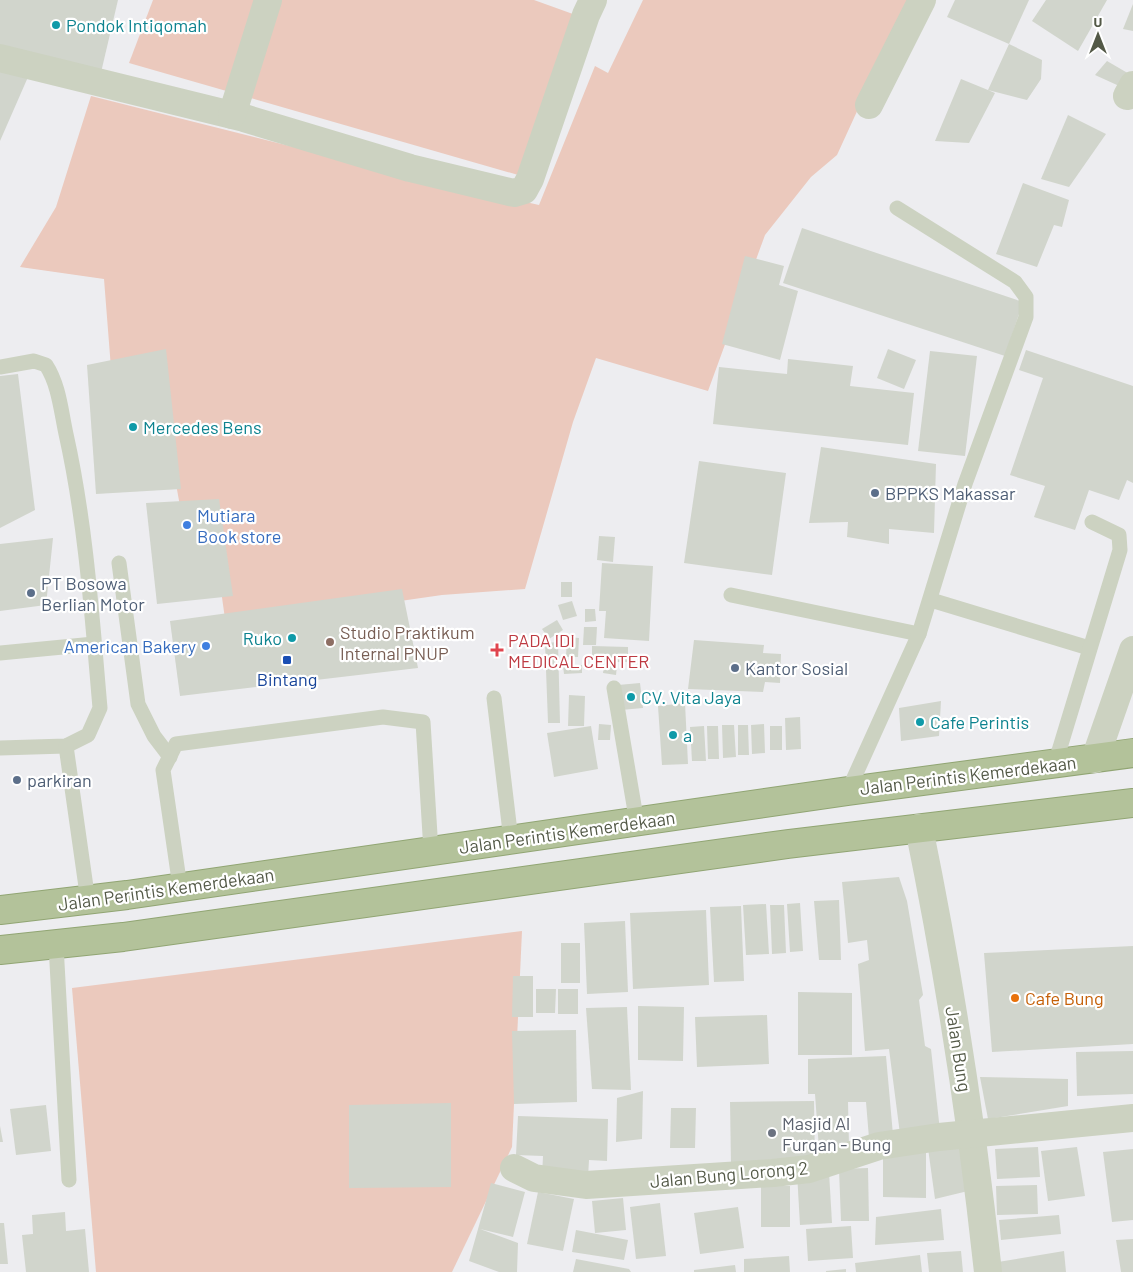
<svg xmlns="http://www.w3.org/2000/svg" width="1133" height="1272" font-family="Barlow,sans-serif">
<rect width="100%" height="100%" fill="#ededf0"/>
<g fill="#ebc9bd">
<polygon points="153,0 534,0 584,18 525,177 129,63"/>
<polygon points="643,0 908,0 837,155 811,177 765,235 708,391 596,358 573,422 525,589 442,595 226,626 212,526 184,528 156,374 112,381 104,279 20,267 56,207 91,96 369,166 539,205 595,66 608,73"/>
<polygon points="522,931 512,1147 452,1272 96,1272 72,988"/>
</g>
<g fill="#d1d5cc">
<polygon points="0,0 118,0 99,81 0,50"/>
<polygon points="955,0 1029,0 1009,44 947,17"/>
<polygon points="1046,0 1107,0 1078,51 1032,21"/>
<polygon points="1133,4 1133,31 1123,29"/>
<polygon points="1009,44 1042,60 1041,79 1027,100 988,90 995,93 969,143 935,141 961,79 988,90"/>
<polygon points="1107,61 1131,75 1128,90 1095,75"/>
<polygon points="0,66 28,77 0,141"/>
<polygon points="1068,115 1106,134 1069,187 1041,179"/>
<polygon points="1023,183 1069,200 1062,227 1054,225 1037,267 996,254"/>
<polygon points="802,228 1023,302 1005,356 783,283"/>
<polygon points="745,256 784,266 779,285 798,291 780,360 722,344"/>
<polygon points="166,349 181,489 96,494 87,365"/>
<polygon points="888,349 916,360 904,389 877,378"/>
<polygon points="1026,350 1133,386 1133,483 1127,480 1119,500 1089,490 1075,530 1034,517 1045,486 1010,475 1043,378 1019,370"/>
<polygon points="930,351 977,356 965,456 918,451"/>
<polygon points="788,359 853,366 850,386 914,393 908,445 713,424 719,367 787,374"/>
<polygon points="18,374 35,510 0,528 0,376"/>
<polygon points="821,447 936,464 934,533 889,529 889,544 847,537 848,522 809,523"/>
<polygon points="699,461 786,473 772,575 684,563"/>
<polygon points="219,499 233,596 157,604 146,503"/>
<polygon points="599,536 615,537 613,562 597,560"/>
<polygon points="53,538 46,605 0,611 0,544"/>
<polygon points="602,563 653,566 649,641 604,638 606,611 599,611"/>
<rect x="561" y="582" width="11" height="15"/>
<polygon points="402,589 418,668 180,696 170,621"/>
<polygon points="572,601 577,616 563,620 558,605"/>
<polygon points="585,609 595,609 596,621 585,622"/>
<polygon points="557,620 563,630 549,639 542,629"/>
<polygon points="584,627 597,627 596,645 583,645"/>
<polygon points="567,637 579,638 578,657 566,657"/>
<polygon points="694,640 764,645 763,653 781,654 780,683 765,682 763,692 688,689"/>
<polygon points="558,642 560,723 548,723 545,643"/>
<polygon points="592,646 628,647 628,662 592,662"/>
<polygon points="582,665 582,673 564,674 563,666"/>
<polygon points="604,665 617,666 616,675 603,673"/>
<polygon points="640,683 643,708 621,710 618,685"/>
<polygon points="569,695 585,696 584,726 568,726"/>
<polygon points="941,701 939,736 901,741 899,708"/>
<polygon points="685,703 688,764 662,765 658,706"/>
<polygon points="800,717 801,749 786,750 785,718"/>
<polygon points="599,724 611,725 610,740 598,740"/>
<polygon points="764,724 765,753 752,754 751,725"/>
<polygon points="722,725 734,725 736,757 723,758"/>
<polygon points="738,725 748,725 749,755 738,755"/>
<polygon points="591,726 598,769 554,777 547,733"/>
<polygon points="704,726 706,761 692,761 690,727"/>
<polygon points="707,726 718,726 719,759 708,759"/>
<rect x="770" y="726" width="12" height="24"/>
<polygon points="899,877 907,901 923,995 919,1000 925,1046 931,1049 940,1131 900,1134 889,1049 865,1051 858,964 869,960 867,940 848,943 842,882"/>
<polygon points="839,900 841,960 819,960 814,901"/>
<polygon points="800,903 803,951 790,952 787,904"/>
<polygon points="766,904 769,954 746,955 743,905"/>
<polygon points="770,905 784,905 786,953 772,954"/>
<polygon points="741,906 744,981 714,982 710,907"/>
<polygon points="706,910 709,985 633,989 630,913"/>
<polygon points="625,921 628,992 587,994 584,923"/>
<rect x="561" y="943" width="19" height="40"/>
<polygon points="1133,946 1133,1044 992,1052 984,953"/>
<polygon points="513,976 533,976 533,1017 512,1017"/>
<polygon points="536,989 556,989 555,1013 536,1013"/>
<rect x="558" y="989" width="20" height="25"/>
<polygon points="798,992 852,993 852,1055 798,1055"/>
<polygon points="638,1006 684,1007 683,1061 638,1060"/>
<polygon points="627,1007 631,1090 592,1089 586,1008"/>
<polygon points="767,1015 769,1064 697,1067 695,1017"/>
<polygon points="576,1030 577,1102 514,1104 512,1031"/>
<polygon points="1133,1051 1133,1094 1077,1096 1076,1052"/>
<polygon points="886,1056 893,1135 869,1138 866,1102 848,1102 849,1147 819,1149 815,1094 808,1094 808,1059"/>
<polygon points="980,1077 1068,1079 1068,1106 988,1119"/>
<polygon points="643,1091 642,1139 616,1142 617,1098"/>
<polygon points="814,1101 815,1164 731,1165 730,1102"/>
<polygon points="451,1103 451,1187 349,1188 349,1105"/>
<polygon points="46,1105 51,1151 16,1155 10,1109"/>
<polygon points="671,1108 696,1108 695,1148 670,1148"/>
<polygon points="518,1116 608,1119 607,1161 589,1160 588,1178 542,1177 543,1156 516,1155"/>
<polygon points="0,1126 3,1142 0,1142"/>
<polygon points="927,1141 962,1142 968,1191 935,1199"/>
<polygon points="1038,1147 1040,1177 997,1179 995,1149"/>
<polygon points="1077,1147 1085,1196 1048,1201 1041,1151"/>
<polygon points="1133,1149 1133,1220 1112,1222 1103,1152"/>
<polygon points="883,1153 926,1153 926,1198 883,1197"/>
<polygon points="868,1168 869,1221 841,1221 839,1169"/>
<polygon points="829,1172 832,1223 800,1225 797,1173"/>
<polygon points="491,1183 525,1192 513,1237 480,1229 518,1243 517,1272 499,1272 469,1261"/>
<polygon points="1037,1185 1038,1214 997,1215 996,1186"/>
<rect x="761" y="1186" width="29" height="41"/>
<polygon points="538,1192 574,1199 563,1251 527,1244"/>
<polygon points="623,1198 626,1230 595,1233 592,1201"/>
<polygon points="660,1203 666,1256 636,1259 630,1207"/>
<polygon points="738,1207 744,1248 700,1254 694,1213"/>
<polygon points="941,1209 944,1240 875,1245 876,1217"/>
<polygon points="65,1212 66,1231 85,1229 89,1272 26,1272 22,1235 33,1234 32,1215"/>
<polygon points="1059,1215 1061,1234 1001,1240 999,1220"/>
<polygon points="0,1223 4,1223 8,1264 0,1264"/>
<polygon points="851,1226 853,1258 808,1261 806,1229"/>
<polygon points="576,1230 628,1240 624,1260 572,1252"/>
<polygon points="1133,1239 1133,1272 1121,1272 1116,1240"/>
<polygon points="961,1251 963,1272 929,1272 927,1253"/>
<polygon points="1064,1251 1066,1272 999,1272 998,1262"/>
<polygon points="920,1255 922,1272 856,1272 855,1263"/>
<polygon points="789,1256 790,1272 744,1272 744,1259"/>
<polygon points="576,1259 629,1269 631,1272 573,1272"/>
<polygon points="735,1265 736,1272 694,1272 694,1270"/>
<polygon points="846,1269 846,1272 826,1272 826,1271"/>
</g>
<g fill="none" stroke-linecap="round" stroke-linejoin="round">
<g stroke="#91a573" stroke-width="30">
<g id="trunk">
<polyline points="0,910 127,895 848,791 1133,753"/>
<polyline points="0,950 123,937 788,844 1133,803"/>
</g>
</g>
<g stroke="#ccd2c1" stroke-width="15">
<path d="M0 367 34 361 46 365C59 385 61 411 66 434 86 524 92 616 100 708L88 735 66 746 0 748"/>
<polyline points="119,563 138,704 154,736 170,757"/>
<polyline points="731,595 919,634"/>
<polyline points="931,600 1089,648"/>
<polyline points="0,653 94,644"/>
<polyline points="614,688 637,823"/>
<polyline points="494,698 511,840"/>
<polyline points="66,746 88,901"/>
<polyline points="1055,764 1120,550 1119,535 1092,522"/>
<polyline points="848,791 919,634 965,484 1026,317 1026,297 1015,282 897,208"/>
<polyline points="180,887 163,770 176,744 383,717 423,722 431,851"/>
<polyline points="56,945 69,1180"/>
</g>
<g stroke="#ccd2c1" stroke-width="28">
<polyline points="0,58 244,118 410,168 514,193 524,190 530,179 586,15 593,0"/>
<polyline points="1127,96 1133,85"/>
<polyline points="869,105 922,0"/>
<polyline points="232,115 268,0"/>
<polyline points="1095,759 1133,650"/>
<path d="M919 828C949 975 972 1123 988 1272"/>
<polyline points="514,1168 534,1178 586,1185 773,1173 809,1169 879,1146 939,1137 1133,1118"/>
</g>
<use href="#trunk" stroke="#b3c29a" stroke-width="28"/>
</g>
<g fill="#0f9aa8" stroke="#fff" stroke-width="2">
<circle cx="56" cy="25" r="5"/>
<circle cx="133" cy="427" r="5"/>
<circle cx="292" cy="638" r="5"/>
<circle cx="631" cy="697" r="5"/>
<circle cx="920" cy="722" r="5"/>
<circle cx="673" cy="735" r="5"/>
</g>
<g fill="#5c6f8a" stroke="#fff" stroke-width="2">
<circle cx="875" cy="493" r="5"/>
<circle cx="31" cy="593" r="5"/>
<circle cx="735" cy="668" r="5"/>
<circle cx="17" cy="780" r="5"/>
</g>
<g fill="#3f7fe0" stroke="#fff" stroke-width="2">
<circle cx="187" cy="525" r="5"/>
<circle cx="206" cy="646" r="5"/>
</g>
<circle fill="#8d6e63" stroke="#fff" stroke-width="2" cx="330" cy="642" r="5"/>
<path fill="#e0444e" stroke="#fff" stroke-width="2" d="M494.5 642.5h5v5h5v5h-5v5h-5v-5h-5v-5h5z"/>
<rect fill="#1a4fb4" stroke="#fff" stroke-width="2" x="282" y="655" width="10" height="10" rx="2.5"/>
<circle fill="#e8710a" stroke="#fff" stroke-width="2" cx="1015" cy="998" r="5"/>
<circle fill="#6b7280" stroke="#fff" stroke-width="2" cx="772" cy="1133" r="5"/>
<g text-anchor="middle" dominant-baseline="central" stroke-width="4.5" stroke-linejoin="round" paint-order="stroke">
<g font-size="18" fill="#0d838f" stroke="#fff" text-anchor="start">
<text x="66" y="25">Pondok Intiqomah</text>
<text x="143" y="427">Mercedes Bens</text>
<text x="282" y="638" text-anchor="end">Ruko</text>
<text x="641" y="697">CV. Vita Jaya</text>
<text x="930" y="722">Cafe Perintis</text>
<text x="683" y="735">a</text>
</g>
<g font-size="18" fill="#4e5e75" stroke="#fff" text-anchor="start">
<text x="885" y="493">BPPKS Makassar</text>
<text x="41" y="583">PT Bosowa<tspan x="41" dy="21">Berlian Motor</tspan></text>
<text x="745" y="668">Kantor Sosial</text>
<text x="27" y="780">parkiran</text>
</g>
<g font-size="18" fill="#366cbe" stroke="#fff" text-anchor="start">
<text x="197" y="515">Mutiara<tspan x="197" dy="21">Book store</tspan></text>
<text x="196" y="646" text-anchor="end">American Bakery</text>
</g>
<g font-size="18" fill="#785e54" stroke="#fff" text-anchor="start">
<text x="340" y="632">Studio Praktikum<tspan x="340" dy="21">Internal PNUP</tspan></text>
</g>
<g font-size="18" fill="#be3a42" stroke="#fff" text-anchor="start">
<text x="508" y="640">PADA IDI<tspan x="508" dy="21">MEDICAL CENTER</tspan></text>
</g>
<g font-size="18" fill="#164399" stroke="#fff">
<text x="287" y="679">Bintang</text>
</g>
<g font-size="18" fill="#535947" stroke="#fff">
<text transform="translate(968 775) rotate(-7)">Jalan Perintis Kemerdekaan</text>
<text transform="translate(567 832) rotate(-8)">Jalan Perintis Kemerdekaan</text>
<text transform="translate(166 889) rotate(-8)">Jalan Perintis Kemerdekaan</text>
<text transform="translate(959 1049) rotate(81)">Jalan Bung</text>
<text transform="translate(729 1174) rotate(-5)">Jalan Bung Lorong 2</text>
</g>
<g font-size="18" fill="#c56008" stroke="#fff" text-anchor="start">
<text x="1025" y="998">Cafe Bung</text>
</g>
<g font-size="18" fill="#5b616d" stroke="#fff" text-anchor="start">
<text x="782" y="1123">Masjid Al<tspan x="782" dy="21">Furqan - Bung</tspan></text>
</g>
</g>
<g transform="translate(1098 35)" stroke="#ffffff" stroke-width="4" paint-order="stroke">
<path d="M0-4L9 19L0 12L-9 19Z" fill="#535947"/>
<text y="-8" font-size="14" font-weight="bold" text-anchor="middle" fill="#535947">U</text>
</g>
</svg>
